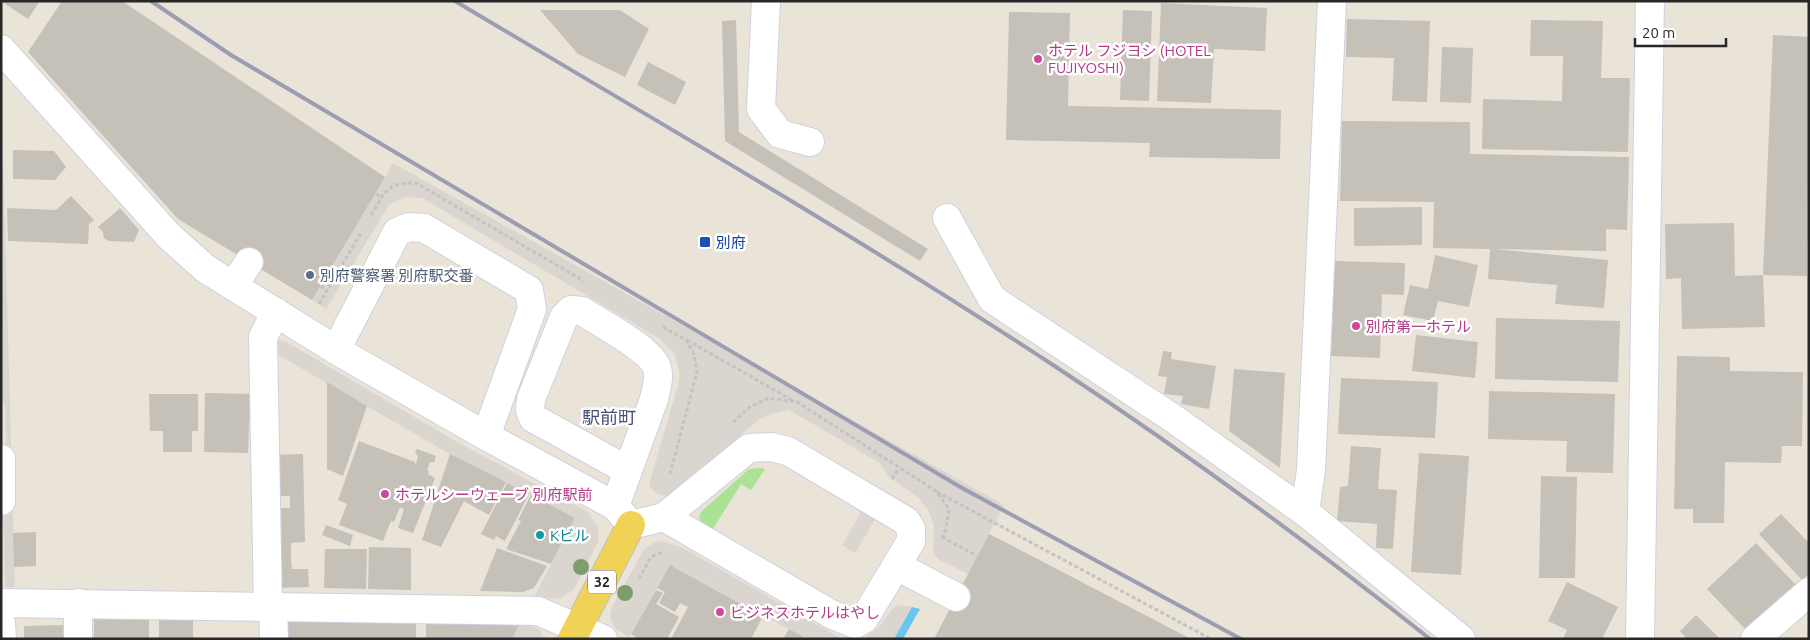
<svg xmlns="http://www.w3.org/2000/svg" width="1810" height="640" font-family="Ubuntu,'Noto Sans JP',sans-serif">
<rect width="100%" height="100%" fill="#eae3d8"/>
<polygon fill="#abe294" points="760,468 765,469 751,490 741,484 713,529 701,523 699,517 701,512 749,469"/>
<g fill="#dad6cf">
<polygon points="1,81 15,587 5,587 5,584 3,512 8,500 5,406 1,397"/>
<polygon points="393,163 1004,505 968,574 938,559 933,553 934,526 929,511 919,498 889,477 880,463 789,410 771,414 758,420 679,489 667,496 659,495 650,487 650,481 678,385 680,374 674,353 660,339 422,198 404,197 389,205 326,309 312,300"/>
<polygon points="274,340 285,341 459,443 588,512 598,528 598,542 574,589 560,599 534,597 575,518 450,454 266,348"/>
<polygon points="858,508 876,518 855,553 842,545 860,514"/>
<polygon points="662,541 683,548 842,639 807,639 670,565 629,637 617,630 612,623 610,616 612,607 644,549 653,543"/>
<polygon points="902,605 912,607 894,639 864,639 879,627 894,607"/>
<polygon points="521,620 541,631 544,639 512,639"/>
</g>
<polygon fill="#69c6ee" points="912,607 920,609 903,639 894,639"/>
<g fill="#c5c0b8">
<polygon points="1,1 40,1 28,19"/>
<polygon points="62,1 122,1 385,177 312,300 178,219 28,52"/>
<polygon points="1161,3 1267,8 1265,51 1214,49 1211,103 1157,101"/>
<polygon points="540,10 620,10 649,29 625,77 578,54"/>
<polygon points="1123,10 1152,11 1149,101 1120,100"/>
<polygon points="1009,12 1070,13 1068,106 1281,110 1280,159 1149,157 1150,143 1006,140"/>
<polygon points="1347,19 1430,21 1427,102 1392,101 1394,58 1346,57"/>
<polygon points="736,20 739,132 928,249 920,261 725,141 722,21"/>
<polygon points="1531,20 1603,21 1601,78 1630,78 1628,152 1482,149 1483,99 1562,101 1563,56 1530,56"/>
<polygon points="1773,35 1809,37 1807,276 1763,275"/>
<polygon points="1442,47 1473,48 1471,103 1440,102"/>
<polygon points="648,62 686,82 675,105 637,85"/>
<polygon points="1342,121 1470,122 1470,154 1629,157 1627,230 1606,229 1606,251 1494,249 1608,260 1604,308 1555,304 1557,285 1488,279 1490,249 1433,248 1434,202 1340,201"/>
<polygon points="13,150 54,151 66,167 55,180 13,179"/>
<polygon points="71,196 94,220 89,224 88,244 8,241 7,208 56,210"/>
<polygon points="1422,207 1422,245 1354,246 1354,208"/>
<polygon points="120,208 139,230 134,242 109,241 104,238 103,232 98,227"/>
<polygon points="1734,223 1735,276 1763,275 1765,327 1682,329 1681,278 1666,279 1665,224"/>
<polygon points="1435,255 1478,265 1469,307 1438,301 1433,321 1403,315 1410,285 1428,289"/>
<polygon points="1334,261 1405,263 1404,295 1382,294 1380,358 1331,356"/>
<polygon points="1496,318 1620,321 1618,382 1495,379"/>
<polygon points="1416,335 1478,342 1475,378 1412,371"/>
<polygon points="1163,351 1172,352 1171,359 1216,366 1209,409 1181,404 1183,396 1164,394 1167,377 1158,376"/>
<polygon points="1677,356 1730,357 1730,371 1803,372 1802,446 1782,446 1781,463 1725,462 1724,523 1693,523 1693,509 1674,509"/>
<polygon points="1234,369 1285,373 1280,468 1229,431"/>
<polygon points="1341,378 1438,382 1435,438 1338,434"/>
<polygon points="327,382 367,406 343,476 327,469"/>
<polygon points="1489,391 1615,394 1613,473 1566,472 1567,441 1488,439"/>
<polygon points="205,393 259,394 258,421 249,421 248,453 204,452"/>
<polygon points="149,394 198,394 198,431 192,431 192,452 163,452 163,431 150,431"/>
<polygon points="359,441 415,462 415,466 418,457 415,451 417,449 436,456 434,462 430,462 427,471 429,471 428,474 435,478 413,533 398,528 404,509 400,507 394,522 391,521 383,541 339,525 347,504 338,500"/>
<polygon points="1351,446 1381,448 1378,489 1397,490 1393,549 1376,548 1377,524 1337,521 1340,487 1348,486"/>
<polygon points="1419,453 1469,456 1461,575 1411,572"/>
<polygon points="303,454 305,542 291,543 291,559 292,569 308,569 309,587 275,588 273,508 290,508 290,496 272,496 272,455"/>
<polygon points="450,454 506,482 489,515 464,501 441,547 422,540"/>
<polygon points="1541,476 1577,477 1575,578 1539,578"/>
<polygon points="507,483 529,494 505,541 496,536 494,540 481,534"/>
<polygon points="531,495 575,518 551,564 506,549 521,521 518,520"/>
<polygon points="1781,514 1809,543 1809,574 1802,580 1759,534"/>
<polygon points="326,525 353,535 350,546 322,535"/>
<polygon points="36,532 36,566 14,567 13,533"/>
<polygon points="989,534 1007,543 1191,639 934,639"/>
<polygon points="1756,543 1796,585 1747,631 1707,589"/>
<polygon points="369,547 411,548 411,590 368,589"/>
<polygon points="497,548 547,566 534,588 523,592 480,591"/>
<polygon points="325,549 367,549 366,589 324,588"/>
<polygon points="670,565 763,616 751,639 671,639 688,607 680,603 675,612 659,603 665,592 657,588"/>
<polygon points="1567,582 1618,607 1602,639 1563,639 1567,630 1548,621"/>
<polygon points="656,590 663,593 656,604 679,617 667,639 639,639 631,634"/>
<polygon points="1696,615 1720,639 1687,639 1680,631"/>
<rect x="159" y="617" width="34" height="22"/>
<polygon points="94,619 149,620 149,639 94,639"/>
<polygon points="281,620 416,621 416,639 281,639"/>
<polygon points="426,624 473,624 519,625 512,639 426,639"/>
<polygon points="65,625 65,639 24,639 24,626"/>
<polygon points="789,629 804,637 802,639 783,639"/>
</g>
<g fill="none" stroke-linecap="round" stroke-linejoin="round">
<g stroke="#ced1e1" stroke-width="30">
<g id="minor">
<polyline points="766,1 761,109 780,134 810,142"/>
<polyline points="1,49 169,236 206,269 336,350 486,436 615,506 631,525 664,517 749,448 771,447 788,451 906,521 911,529 911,541 864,619 855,624 831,614 664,517"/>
<polyline points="947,218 992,299 1174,419 1305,512 1461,639"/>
<polyline points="233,286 249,262"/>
<polyline points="336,350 397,232 409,227 424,228 529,290 532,309 486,436"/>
<polyline points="1,459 1,501"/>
<path d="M615 506 654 399C656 389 660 379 657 368 651 349 600 323 582 311L571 310 564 317 531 399 530 410 533 418 627 470"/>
<polyline points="1305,512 1311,470 1332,1"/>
<polyline points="897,566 956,597"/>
<polyline points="1,603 538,611 603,639"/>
<polyline points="78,603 78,639"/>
<polyline points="268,607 263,337 276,312"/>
<polyline points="273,607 274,639"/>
<polyline points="1,623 2,639"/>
<polyline points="1640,639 1650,1"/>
<polyline points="1755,639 1809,592"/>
</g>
</g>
<g stroke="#c3c3c3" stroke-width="30">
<polyline id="major" points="572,639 631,525"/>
</g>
<g stroke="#c3c3c3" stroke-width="3" stroke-dasharray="4 2.5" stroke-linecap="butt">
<polyline points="376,194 382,197"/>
<path d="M371 215C385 192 386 182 416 183L584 281"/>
<polyline points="321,286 327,291"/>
<polyline points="319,304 361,233"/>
<polyline points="663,327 686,340 694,354 697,372 670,474"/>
<polyline points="687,340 792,400"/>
<polyline points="733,422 750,407 768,398 797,402 936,491 949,509 946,529 942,537"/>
<polyline points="892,479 899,468"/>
<polyline points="937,492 1211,639"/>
<polyline points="942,537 977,556"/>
<polyline points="639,579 651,557 663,552"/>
</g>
<use href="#minor" stroke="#fff" stroke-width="28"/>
<use href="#major" stroke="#f0d257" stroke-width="28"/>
<g stroke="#9b9eb2" stroke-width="4">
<polyline points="151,1 231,55 962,488 1241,639"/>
<path d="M455 1C656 121 860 238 1056 367 1185 452 1309 543 1430 639"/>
</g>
</g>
<g fill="#7e9d6f">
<circle cx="581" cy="567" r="8"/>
<circle cx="625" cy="593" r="8"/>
</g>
<g fill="#d1479c" stroke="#fff" stroke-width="2">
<circle cx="1038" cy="59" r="5"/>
<circle cx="1356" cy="326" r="5"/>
<circle cx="385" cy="494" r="5"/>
<circle cx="720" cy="612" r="5"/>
</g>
<rect fill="#1a4fb4" stroke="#fff" stroke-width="2" x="699" y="236" width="12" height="12" rx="2.5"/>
<circle fill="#5c6f8a" stroke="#fff" stroke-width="2" cx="310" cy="275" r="5"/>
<circle fill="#0f9aa8" stroke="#fff" stroke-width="2" cx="540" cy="535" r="5"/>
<g text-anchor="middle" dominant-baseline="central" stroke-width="5" stroke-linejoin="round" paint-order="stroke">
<rect fill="#fff" stroke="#686868" stroke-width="1" x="588" y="570.5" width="28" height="23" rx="4"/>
<g font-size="14" font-weight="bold" fill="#272727">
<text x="602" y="582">32</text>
</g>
<g font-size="15" fill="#b23c85" stroke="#fff" text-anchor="start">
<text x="1048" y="50">ホテル フジヨシ (HOTEL<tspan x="1048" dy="17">FUJIYOSHI)</tspan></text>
<text x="1366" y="326">別府第一ホテル</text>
<text x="395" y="494">ホテルシーウェーブ 別府駅前</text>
<text x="730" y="612">ビジネスホテルはやし</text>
</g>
<g font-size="15" fill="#164399" stroke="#fff" text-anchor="start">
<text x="716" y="242">別府</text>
</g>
<g font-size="15" fill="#4e5e75" stroke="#fff" text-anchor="start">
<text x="320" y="275">別府警察署 別府駅交番</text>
</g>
<g font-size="15" fill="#0d838f" stroke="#fff" text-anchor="start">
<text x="550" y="535">Kビル</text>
</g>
<g font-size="18" fill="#484f77" stroke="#fff">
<text x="609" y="417">駅前町</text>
</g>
</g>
<rect width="1810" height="640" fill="none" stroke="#272727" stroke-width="5"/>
<path d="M1635 38v8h91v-8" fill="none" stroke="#272727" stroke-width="2.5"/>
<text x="1642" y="38" font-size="15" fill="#272727" stroke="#ffffff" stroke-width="4" paint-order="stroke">20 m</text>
</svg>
